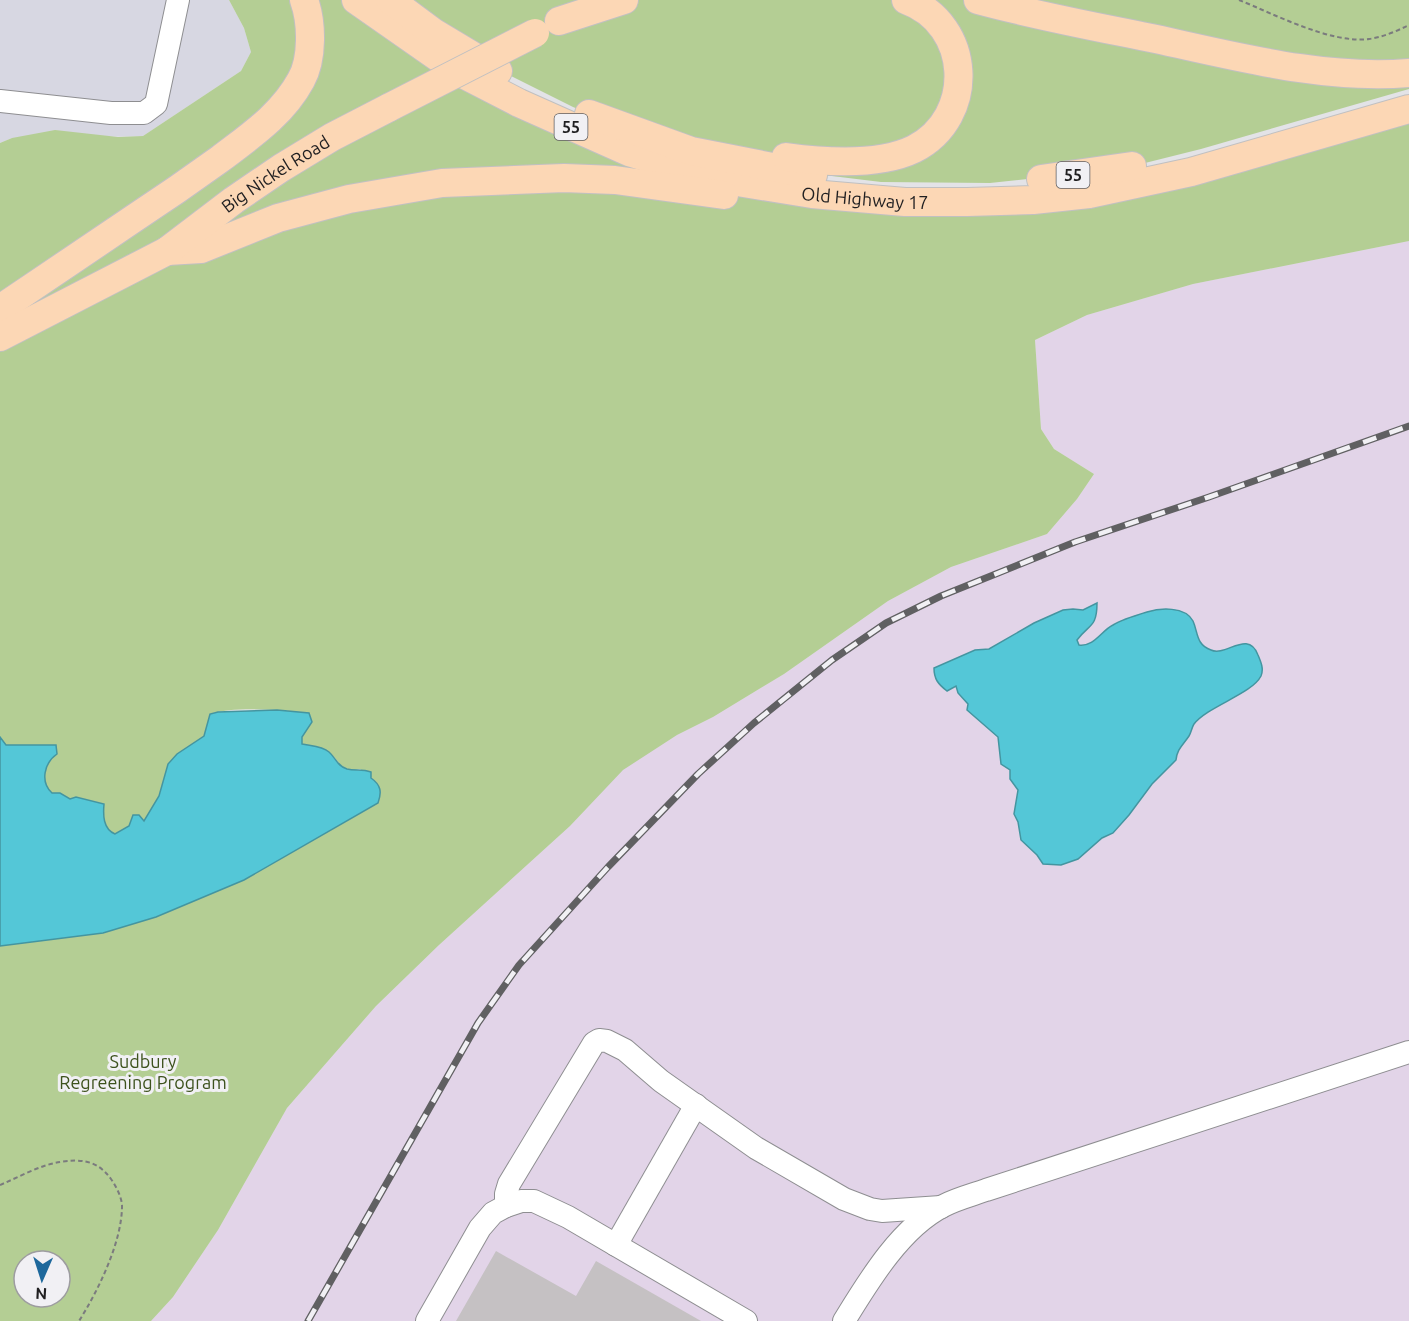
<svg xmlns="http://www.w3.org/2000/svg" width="1409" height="1321" font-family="Ubuntu,sans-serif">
<rect width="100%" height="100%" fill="#e3e3e7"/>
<polygon fill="#d7d7e2" points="0,0 229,0 244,28 251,52 241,71 143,136 12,138 0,143"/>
<polygon fill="#e2d4e8" points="1409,241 1409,1321 151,1321 173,1297 218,1230 287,1108 376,1006 439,945 570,826 623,769 677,735 713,717 784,674 888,601 951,567 1047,534 1077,499 1094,474 1054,449 1041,429 1035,340 1087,315 1193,284"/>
<g fill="#b4ce94" fill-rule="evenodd">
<path d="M229 0H353L381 21 669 166 1033 201 1409 111V241L1193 284 1087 315 1035 340 1041 429 1054 449 1094 474 1077 499 1047 534 951 567 888 601 784 674 713 717 677 735 623 770 570 826 439 945 376 1006 287 1108 218 1230 173 1297 151 1321H0V946L103 933 156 917 244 880 378 803 374 780 360 769C340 773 341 762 329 752 321 746 311 746 301 744L302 737 312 722 309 713C282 710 234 706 210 714L205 736 177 754 168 764 159 796 144 822 132 820 129 826 115 834C103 829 103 816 104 804L76 797 70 799 60 793H52C41 783 44 769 51 758L16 746 5 745 0 737V143L12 138 55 130 118 137 143 136 241 71 251 52 244 28ZM24 1261H60V1297H24Z"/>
<polygon points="392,0 1409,0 1409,89 1201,149 1141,164 1083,173 990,183 881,182 791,171 614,123 573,107 503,72"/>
</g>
<g fill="#54c7d7" stroke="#4495a0" stroke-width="1.5">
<path d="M1097 603C1097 628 1089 624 1077 640L1079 645C1094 647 1101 631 1113 625 1121 620 1137 615 1147 612 1160 608 1185 606 1193 621 1198 632 1196 645 1211 650 1226 657 1248 629 1258 655 1261 662 1264 669 1261 676 1252 694 1208 706 1194 724 1192 727 1191 733 1189 736 1183 745 1177 749 1176 760L1152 784 1129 815 1113 833 1102 838 1078 859 1061 865 1043 864 1037 855 1021 840 1018 822 1014 814 1018 790 1010 779V770L1001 764 998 737 967 710 968 704 958 693 956 686 947 691C938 684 934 679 934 668L975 650 989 649 1034 623 1063 610 1073 609 1083 610Z"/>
<path d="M277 710 309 713 312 722 302 737V744C311 746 322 746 329 752 336 758 337 766 347 769 355 771 362 769 371 772V778C381 785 382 792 378 803L244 880 156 917 103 933 0 946V737L6 745H56L57 754C44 763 40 782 52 793H60L70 799 76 797 104 804C103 815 103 829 115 834L129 826 133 815H139L144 821 159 796 168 764 177 754 204 736 210 714 218 712Z"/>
</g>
<polygon fill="#c5c1c3" points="496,1251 576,1296 596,1261 701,1321 456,1321"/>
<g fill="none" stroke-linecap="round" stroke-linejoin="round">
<g stroke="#8e8e91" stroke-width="24">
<g id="minor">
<polyline points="0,101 111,113 144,113 156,104 178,0"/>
<polyline points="506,1206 506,1194 509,1184 594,1043 599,1040 607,1041 625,1050 661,1081 756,1148 844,1199 870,1209 882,1211 941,1207"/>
<polyline points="616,1245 696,1105"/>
<polyline points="427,1321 480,1228 493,1213 506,1206 521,1201 534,1201 568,1217 746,1321"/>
<path d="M844 1321C868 1282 900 1228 943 1206 956 1199 972 1195 986 1190L1409 1052"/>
</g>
</g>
<g stroke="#c1c0c1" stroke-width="30">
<g id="major">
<path id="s1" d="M356 0 459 72 519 103 629 152 719 179 812 194 905 202H967L1033 200 1089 194 1191 172 1409 109"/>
<polyline points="390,0 433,32 498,71"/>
<path d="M978 0C1037 16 1097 27 1156 39 1239 57 1325 80 1409 73"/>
<polyline points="559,21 624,0"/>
<polyline points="589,114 691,151 813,175"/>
<path d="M786 157C823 162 879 166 914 149 977 117 972 24 906 0"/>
<polyline points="1041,179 1132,166"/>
<polyline points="167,251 201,249 278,218 349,199 442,183 564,178 615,180 724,195"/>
<path d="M0 309C44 279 88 249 133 219 162 200 191 180 220 159 250 136 282 115 301 80 313 59 312 22 304 0"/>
<path id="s2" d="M0 337 167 251 234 200 281 168 332 137 390 107"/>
</g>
</g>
<g stroke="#7b7b7e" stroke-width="2" stroke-dasharray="4.5 3" stroke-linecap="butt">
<path d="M1239 0C1274 14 1331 44 1369 39 1383 37 1397 31 1409 25"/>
<path d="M0 1185C19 1177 40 1165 60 1162 78 1159 94 1160 106 1173 113 1180 122 1196 122 1206 122 1242 98 1291 79 1321"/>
</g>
<use href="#minor" stroke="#fff" stroke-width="22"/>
<use href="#major" stroke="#fcd7b5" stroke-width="28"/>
<g stroke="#606062" stroke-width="7">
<polyline id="rail" points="308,1321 478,1023 519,965 608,867 698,774 754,723 832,660 886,623 941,596 1075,542 1209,497 1409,426"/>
</g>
<use href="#rail" stroke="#f1f0f4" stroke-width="4.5" stroke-dasharray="14" stroke-linecap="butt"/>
<g stroke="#c1c0c1" stroke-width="30" stroke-linecap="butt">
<polyline id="major-bridge" points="390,107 535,33"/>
</g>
<use href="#major-bridge" stroke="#fcd7b5" stroke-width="28"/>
</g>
<g text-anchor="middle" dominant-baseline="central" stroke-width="6" stroke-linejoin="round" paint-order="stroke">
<g fill="#f1f0f4" stroke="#5f5e60" stroke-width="1.5">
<rect x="554.5" y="114" width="33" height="26" rx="4.5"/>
<rect x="1056.5" y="162" width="33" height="26" rx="4.5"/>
</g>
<g font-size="16" font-weight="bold" fill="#201f21">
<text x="571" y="127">55</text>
<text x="1073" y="175">55</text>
</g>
<g font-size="18" fill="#201f21" stroke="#f1f0f4">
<text stroke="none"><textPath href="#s2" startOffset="321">Big Nickel Road</textPath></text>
<text stroke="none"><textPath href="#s1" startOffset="555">Old Highway 17</textPath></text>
</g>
<g font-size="18" fill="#3d521d" stroke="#f1f0f4">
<text x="143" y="1061">Sudbury<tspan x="143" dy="21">Regreening Program</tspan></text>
</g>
</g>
<g transform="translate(42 1279) rotate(183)"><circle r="28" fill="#f1f0f4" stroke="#9d9ca0" stroke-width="1.5"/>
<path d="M0-4.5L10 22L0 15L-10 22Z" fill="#1e689c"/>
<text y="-9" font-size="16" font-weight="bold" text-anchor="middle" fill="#201f21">N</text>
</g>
</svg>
